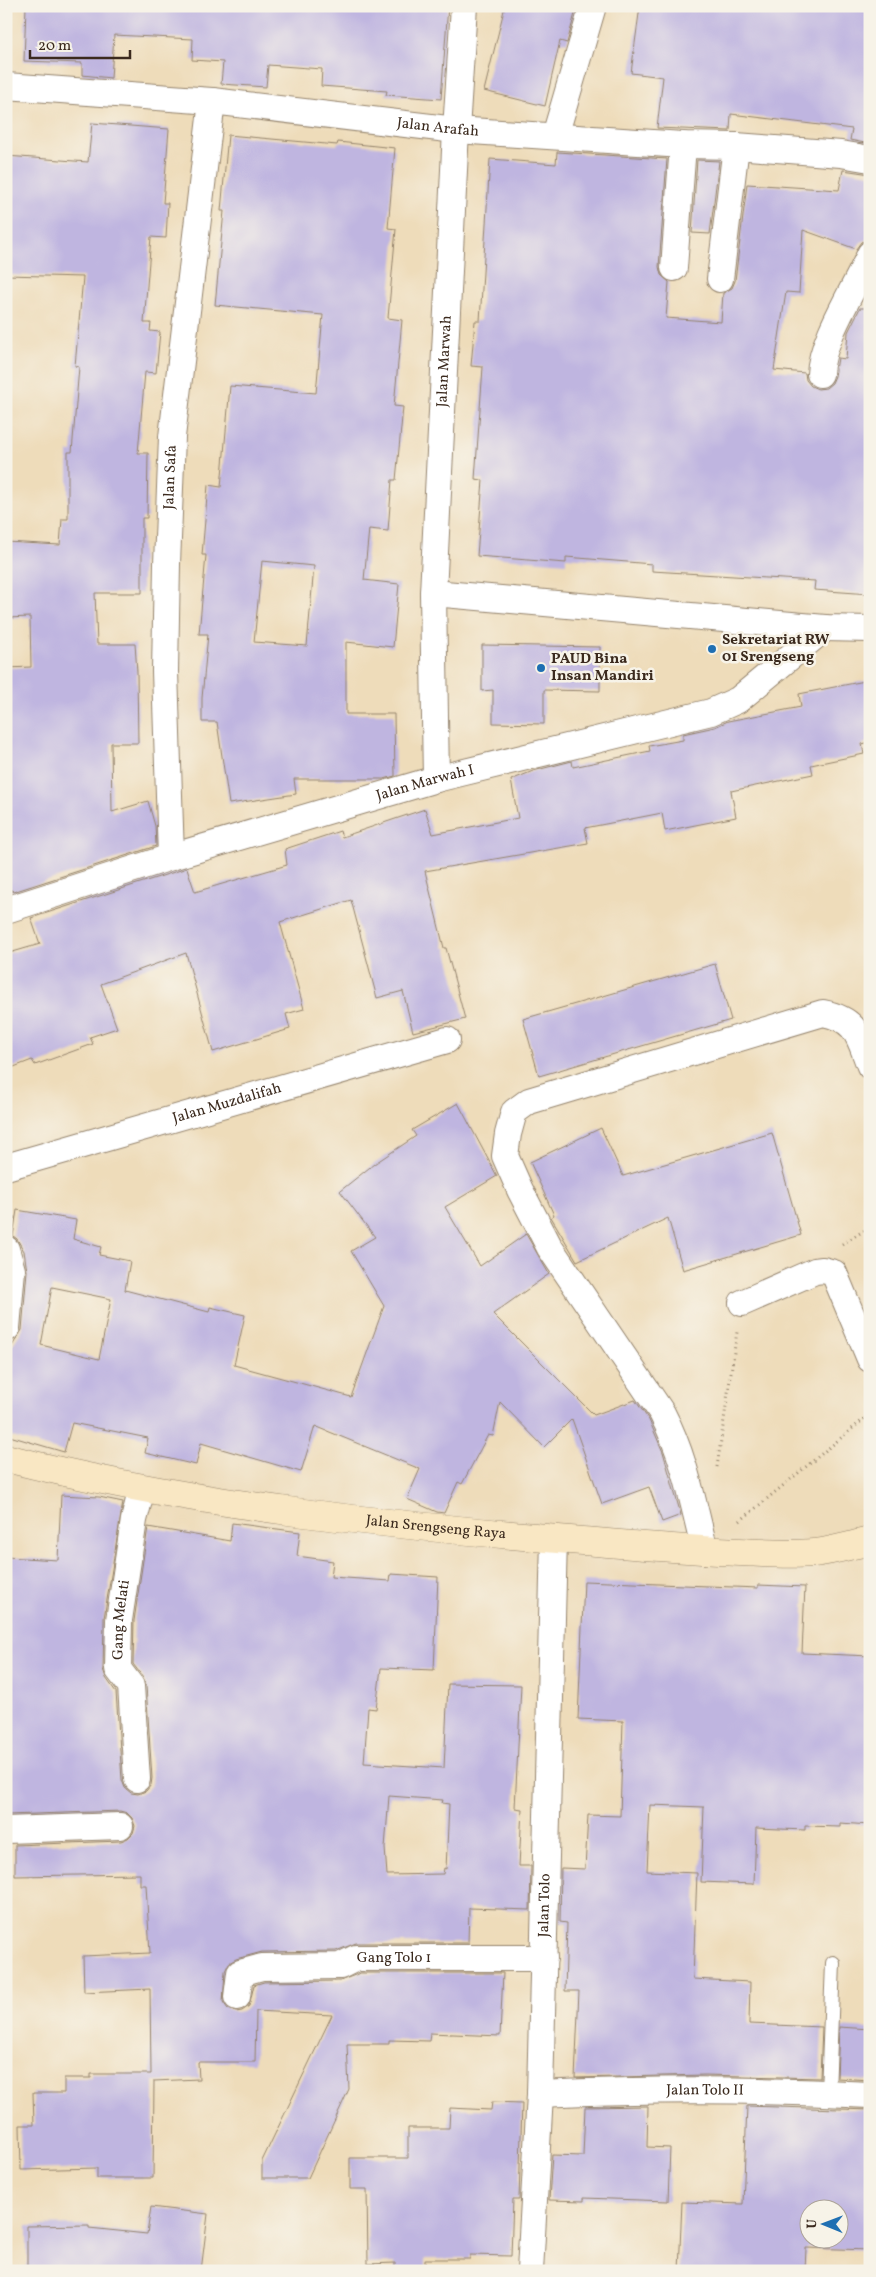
<svg xmlns="http://www.w3.org/2000/svg" width="876" height="2277" font-family="Vollkorn,serif">
<rect width="100%" height="100%" fill="#f7f3e8"/>
<filter id="ink" filterUnits="userSpaceOnUse"><feTurbulence type="fractalNoise" baseFrequency=".02" numOctaves="2"/><feDisplacementMap in="SourceGraphic" scale="10" xChannelSelector="R" yChannelSelector="G"/><feConvolveMatrix kernelMatrix="1 2 1 2 8 2 1 2 1" color-interpolation-filters="sRGB"/></filter>
<filter id="wash" filterUnits="userSpaceOnUse"><feTurbulence type="fractalNoise" baseFrequency=".0096" numOctaves="4" result="noise"/><feDisplacementMap in="SourceGraphic" scale="20" xChannelSelector="R" yChannelSelector="G"/><feGaussianBlur stdDeviation="1.12" result="paint"/><feColorMatrix in="noise" values="0 0 0 0 0 0 0 0 0 0 0 0 0 0 0 0 0 1.4 0 .05"/><feComposite in="paint" operator="in"/></filter>
<g filter="url(#wash)">
<rect width="100%" height="100%" fill="#eedcba"/>
<g id="blocks">
<g fill="#bfb5e0" fill-rule="evenodd">
<polygon points="26,6 448,6 441,99 386,95 387,91 321,86 322,69 268,65 266,87 221,84 223,62 192,60 193,39 114,35 111,78 82,75 82,63 24,61"/>
<polygon points="505,6 577,6 567,43 560,41 545,106 484,91"/>
<polygon points="640,6 870,6 870,144 850,140 852,129 731,114 730,131 657,128 663,77 631,73"/>
<polygon points="92,123 169,129 163,203 168,203 166,238 151,237 144,323 151,323 150,331 160,332 156,373 145,372 138,453 148,453 147,518 142,518 142,593 95,593 97,644 135,644 137,672 138,743 111,743 112,812 148,801 155,826 156,846 13,892 12,890 6,891 6,668 31,667 30,617 6,618 6,542 60,545 62,519 68,519 68,452 72,452 79,367 75,366 83,277 6,275 6,156 88,162"/>
<path d="M228 135 337 145 338 142 395 148 388 228 396 229 388 318 402 320 394 406 403 407 396 480H392L388 531 369 529 364 580 399 584 393 647 346 642V714H394L395 776 384 779H294L296 794 229 804 217 722H202V698L208 634H199L206 555H202L208 485 221 487 230 386 316 393 323 315 215 305 224 211H221ZM262 561 314 566 307 646 254 642Z"/>
<polygon points="557,152 667,159 659,267 661,275 669,282 666,318 721,322 723,293 732,288 735,281 747,184 839,190 843,170 870,174 870,239 861,242 856,249 803,230 799,293 786,292 774,370 805,373 806,380 811,386 818,389 826,388 832,383 835,376 838,358 846,359 848,332 860,308 870,308 870,594 814,590 815,581 652,571 652,564 566,557 566,563 477,556 483,480 475,479 483,367 471,366 475,321 480,321 490,159 556,164"/>
<polygon points="697,160 719,161 710,234 692,233"/>
<polygon points="482,645 600,647 600,691 544,690 544,724 493,723 493,690 482,691"/>
<polygon points="870,680 870,742 862,744 864,754 811,765 813,774 731,791 736,817 665,831 662,813 585,828 588,843 425,871 444,948 446,948 465,1019 413,1032 403,991 377,998 351,900 280,922 304,1009 286,1014 290,1029 213,1052 186,953 101,984 117,1028 90,1037 93,1044 35,1065 32,1060 6,1070 6,954 40,944 31,918 187,868 195,892 287,865 285,849 340,831 342,837 425,809 433,834 518,818 511,780 533,771 572,761 573,767 650,751 649,746 683,740 683,734 715,727 728,721 801,707 799,694"/>
<polygon points="715,964 731,1020 539,1076 523,1019"/>
<path d="M458 1103 497 1176 445 1207 480 1266 526 1234 549 1274 493 1314 594 1415 635 1400 649 1420 663 1452 681 1515 662 1522 649 1487 602 1504 572 1419 544 1447 500 1402 493 1436 488 1435 462 1484 458 1482 444 1513 437 1512 407 1499 420 1469 315 1426 301 1472 201 1443 196 1465 145 1453 148 1438 72 1423 64 1452 6 1435V1344L12 1346 22 1330 27 1271 24 1251 17 1239 13 1236 17 1210 76 1220 73 1239 101 1247 99 1255 130 1261 125 1290 209 1312 210 1307 245 1315 234 1365 351 1397 384 1306 351 1251 375 1237 340 1191 374 1164 416 1136 412 1130ZM52 1287 111 1299 99 1359 41 1345Z"/>
<polygon points="601,1128 623,1176 772,1133 801,1235 683,1270 668,1218 577,1261 551,1217 554,1215 530,1162"/>
<path d="M61 1495 99 1497 123 1502 104 1618 103 1669 106 1678 116 1692 122 1780 125 1788 131 1793 138 1794 146 1791 151 1785 152 1778 146 1685 143 1677 133 1664 134 1621 148 1527 230 1541 232 1523 300 1532 297 1556 333 1561 331 1577 390 1581 391 1574 438 1577 434 1670 381 1668 376 1709 368 1708 364 1763 444 1768 448 1684 521 1685 515 1808 522 1809 519 1866H531L530 1910 469 1908 468 1943H356L336 1951 262 1952 236 1959 229 1963 225 1971 223 2002 228 2009 236 2012 242 2011 249 2006 254 1985 264 1982 340 1981 360 1973H503L500 2036 430 2033 429 2041 389 2040V2044H347L349 2089 308 2178H262V2161L332 2015 256 2011 255 2062H198L199 2079 154 2081 153 2178H97V2168L21 2170 20 2125H34L33 2093H64V2078H91V2074H151L150 1989 84 1992 83 1956 150 1953 146 1885H140V1874L15 1876V1845L121 1841 128 1838 133 1833 135 1826 132 1818 127 1813 120 1811 6 1815V1557L58 1560ZM389 1796 443 1800 442 1803 449 1804 446 1869 444 1868 443 1874 387 1875 385 1848Z"/>
<polygon points="584,1581 758,1588 758,1585 805,1587 802,1653 870,1656 870,1825 840,1823 840,1827 805,1826 805,1830 756,1828 754,1884 701,1882 704,1807 650,1805 647,1871 697,1873 693,1979 750,1982 749,2024 822,2027 820,2078 705,2075 575,2078 579,1991 565,1991 567,1923 560,1922 561,1868 585,1869 588,1815 620,1816 623,1721 578,1719"/>
<polygon points="839,2027 870,2029 870,2080 837,2078"/>
<polygon points="492,2102 522,2103 519,2199 513,2199 511,2256 470,2255 470,2259 425,2259 425,2271 395,2271 395,2263 368,2264 367,2189 350,2189 350,2158 408,2158 408,2128 449,2128 450,2108 491,2110"/>
<polygon points="648,2106 647,2147 670,2148 668,2201 584,2198 584,2201 549,2200 552,2155 583,2156 585,2107"/>
<path d="M747 2106 870 2110V2250L806 2248 805 2271H679L682 2202 743 2204ZM808 2210H838V2240H808Z"/>
<polygon points="151,2207 208,2214 201,2271 27,2271 27,2226 89,2225 89,2228 147,2234"/>
</g>
</g>
</g>
<g filter="url(#ink)">
<use href="#blocks" fill-opacity="0" stroke="#94836c" stroke-width="1"/>
<g fill="none" stroke-linecap="round" stroke-linejoin="round">
<g stroke="#94836c" stroke-width="16">
<polyline id="service" points="828,2093 833,1963"/>
</g>
<g stroke="#94836c" stroke-width="28">
<g id="minor">
<path id="s1" d="M6 86 212 101 456 130 683 145 736 146 841 154 870 159"/>
<polyline points="555,136 593,6"/>
<polyline points="674,268 683,145"/>
<polyline points="720,279 736,146"/>
<path d="M820 374C821 339 856 287 870 254"/>
<polyline points="433,593 825,628 870,629"/>
<path id="s2" d="M436 779 433 593 456 130 464 6"/>
<path id="s3" d="M171 857 165 671 167 564 172 437 212 101"/>
<path id="s4" d="M6 910 171 857 436 779 711 712 738 700 825 628"/>
<path id="s5" d="M6 1167 447 1040"/>
<polyline points="6,1249 12,1270 7,1328"/>
<polyline points="742,1303 815,1271 823,1270 834,1273 870,1359"/>
<path d="M705 1551C693 1503 685 1457 662 1413L550 1248 520 1190 505 1156 508 1134 514 1112 529 1101 823 1013C858 1020 858 1036 870 1066"/>
<path id="s6" d="M137 1779 131 1686 118 1669 119 1620 134 1520 142 1488"/>
<polyline points="6,1830 120,1826"/>
<path id="s7" d="M237 1997 240 1973 262 1967 340 1966 356 1958H544"/>
<path id="s8" d="M540 2094C650 2089 760 2089 870 2095"/>
<path id="s9" d="M530 2271 540 2094 554 1539"/>
</g>
</g>
<g stroke="#94836c" stroke-width="29">
<g id="secondary">
<path id="s10" d="M6 1458C194 1506 389 1525 582 1541 635 1545 687 1550 740 1552 764 1553 790 1555 814 1553 833 1551 852 1545 870 1541"/>
</g>
</g>
<g stroke="#94836c" stroke-width="3" stroke-dasharray="1 4" stroke-linecap="butt">
<polyline points="842,1244 870,1227"/>
<polyline points="717,1467 737,1332"/>
<polyline points="740,1521 870,1414"/>
</g>
<use href="#service" stroke="#fff" stroke-width="14"/>
<use href="#minor" stroke="#fff" stroke-width="26"/>
<use href="#secondary" stroke="#f9e7c3" stroke-width="28"/>
</g>
</g>
<g fill="#1f6fb2" stroke="#f7f3e8" stroke-width="2">
<circle cx="712" cy="649" r="5"/>
<circle cx="541" cy="668" r="5"/>
</g>
<g text-anchor="middle" dominant-baseline="central" stroke-width="5" stroke-linejoin="round" paint-order="stroke">
<g font-size="15" fill="#3b2a1e" stroke="#f7f3e8">
<text stroke="none"><textPath href="#s1" startOffset="434">Jalan Arafah</textPath></text>
<text stroke="none"><textPath href="#s2" startOffset="418">Jalan Marwah</textPath></text>
<text stroke="none"><textPath href="#s3" startOffset="380">Jalan Safa</textPath></text>
<text stroke="none"><textPath href="#s4" startOffset="438">Jalan Marwah I</textPath></text>
<text stroke="none"><textPath href="#s5" startOffset="230">Jalan Muzdalifah</textPath></text>
<text stroke="none"><textPath href="#s10" startOffset="436">Jalan Srengseng Raya</textPath></text>
<text stroke="none"><textPath href="#s6" startOffset="164">Gang Melati</textPath></text>
<text stroke="none"><textPath href="#s9" startOffset="366">Jalan Tolo</textPath></text>
<text stroke="none"><textPath href="#s7" startOffset="181">Gang Tolo 1</textPath></text>
<text stroke="none"><textPath href="#s8" startOffset="165">Jalan Tolo II</textPath></text>
</g>
<g font-size="15" font-weight="bold" fill="#3b2a1e" stroke="#f7f3e8" text-anchor="start">
<text x="722" y="640">Sekretariat RW<tspan x="722" dy="17">01 Srengseng</tspan></text>
<text x="551" y="659">PAUD Bina<tspan x="551" dy="17">Insan Mandiri</tspan></text>
</g>
</g>
<rect width="876" height="2277" fill="none" stroke="#f7f3e8" stroke-width="25"/>
<g transform="translate(824 2224) rotate(271)"><circle r="24" fill="#f7f3e8" stroke="#aca397"/>
<path d="M0-4L9 19L0 12L-9 19Z" fill="#1f6fb2"/>
<text y="-8" font-size="14" font-weight="bold" text-anchor="middle" fill="#3b2a1e">U</text>
</g>
<path d="M30 50v8h100v-8" fill="none" stroke="#3b2a1e" stroke-width="2.5"/>
<text x="38" y="50" font-size="15" fill="#3b2a1e" stroke="#f7f3e8" stroke-width="4" paint-order="stroke">20 m</text>
</svg>
